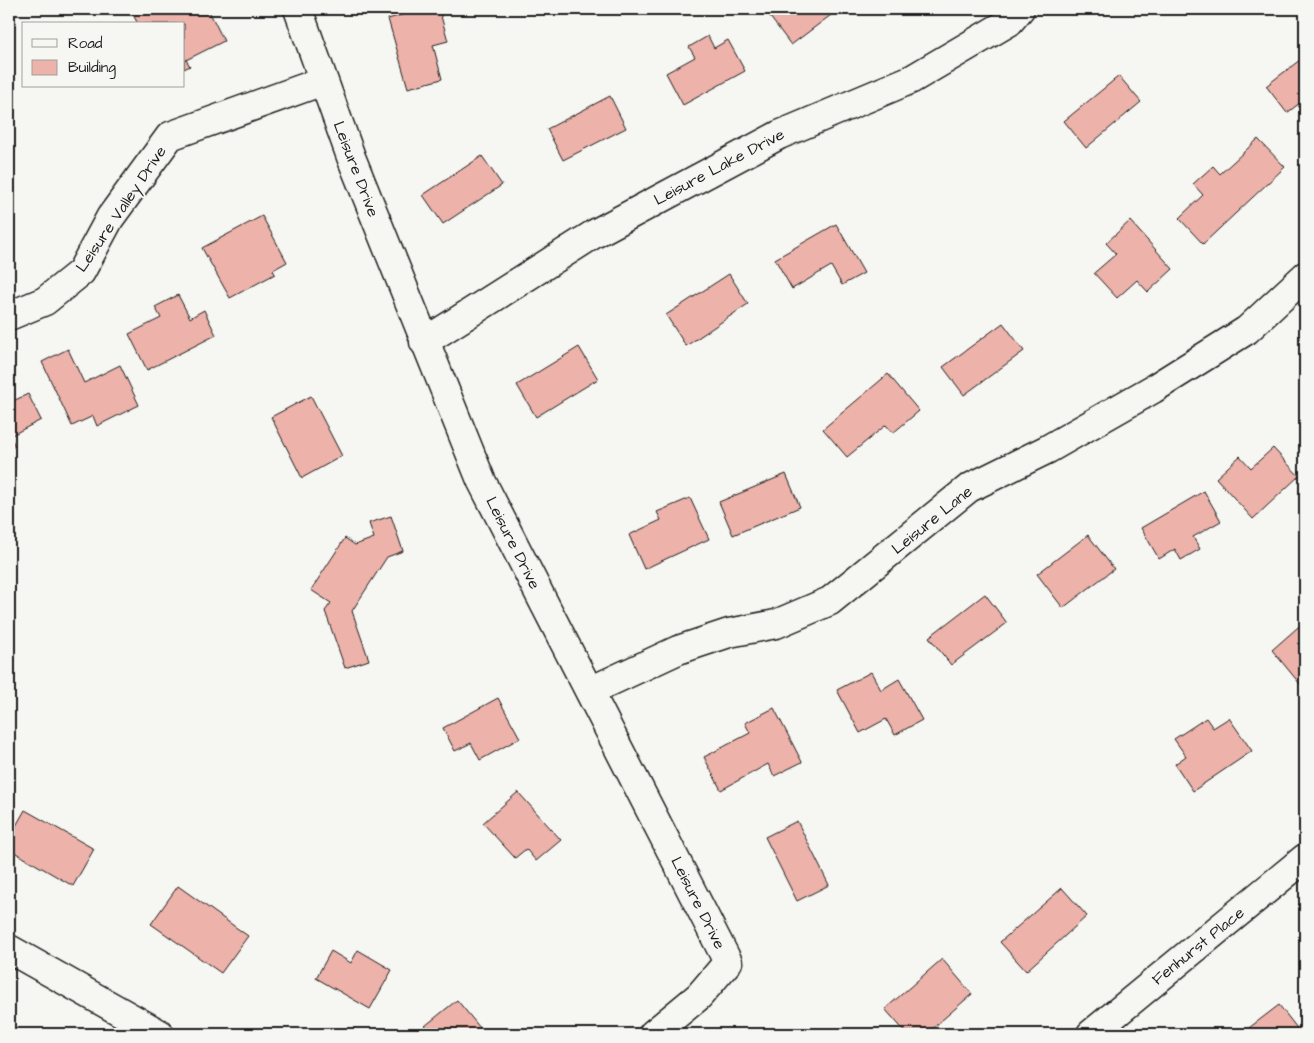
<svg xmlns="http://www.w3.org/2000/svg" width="1314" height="1043" font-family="'Architects Daughter',sans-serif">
<rect width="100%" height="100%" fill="#f6f6f2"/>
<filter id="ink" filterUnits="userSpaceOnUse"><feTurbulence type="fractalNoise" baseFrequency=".02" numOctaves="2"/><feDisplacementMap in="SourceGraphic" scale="10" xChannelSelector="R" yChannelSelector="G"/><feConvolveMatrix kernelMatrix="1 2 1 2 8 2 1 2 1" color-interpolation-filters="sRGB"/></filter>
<g filter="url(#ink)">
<g fill="#edb2a9" stroke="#1c1c1c">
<polygon points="130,9 208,9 224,41 186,60 190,66 184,69 184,24 138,24"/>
<polygon points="422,9 439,9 448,41 433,45 442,79 408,88 388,19"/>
<polygon points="781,9 839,9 791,45 770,17"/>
<polygon points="708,36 714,48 728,40 745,71 683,105 666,73 695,57 689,47"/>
<polygon points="1305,56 1305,99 1287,113 1266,86"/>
<polygon points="1119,76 1141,102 1086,148 1064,121"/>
<polygon points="610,96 626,128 563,160 547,129"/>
<polygon points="1258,139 1285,167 1203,244 1179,218 1203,195 1193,184 1213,166 1220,174"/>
<polygon points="482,156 502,185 443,224 423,195"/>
<polygon points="262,216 287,262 273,270 275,274 230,298 202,248"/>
<polygon points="1130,221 1173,269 1148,292 1137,280 1117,298 1094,273 1116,254 1106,243"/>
<polygon points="836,224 864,273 842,285 831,266 792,289 775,259"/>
<polygon points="729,274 748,304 686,346 666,315"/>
<polygon points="178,295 190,318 204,310 216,335 147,370 129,334 161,318 155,307"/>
<polygon points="1003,323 1024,351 964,395 943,367"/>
<polygon points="579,347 598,379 536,417 517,385"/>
<polygon points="68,349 84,383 120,365 139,405 97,426 93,416 72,426 42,362"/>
<polygon points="888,374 919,411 893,433 886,425 847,457 823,429"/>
<polygon points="28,394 41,420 10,436 15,446 9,449 9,397 11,402"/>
<polygon points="311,396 342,456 302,478 271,417"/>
<polygon points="1273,448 1299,476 1253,519 1216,478 1240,456 1251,468"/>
<polygon points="786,474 800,507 733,535 719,502"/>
<polygon points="1204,491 1221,521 1193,537 1200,549 1181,560 1175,549 1159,559 1141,528"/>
<polygon points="690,498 709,539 644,569 629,535 661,520 657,512"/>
<polygon points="391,516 403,551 387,557 352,611 369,660 345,668 325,611 331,603 311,590 345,538 355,545 374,538 369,523"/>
<polygon points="1088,535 1114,569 1063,608 1037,574"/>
<polygon points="985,594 1007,623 951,665 929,637"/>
<polygon points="1305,621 1305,690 1272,650"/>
<polygon points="871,672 881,690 899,679 922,720 895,735 886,719 860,733 837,690"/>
<polygon points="498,698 520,738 480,760 471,743 455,751 443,728"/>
<polygon points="774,708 802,762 774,776 768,764 721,790 704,757 750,733 745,723"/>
<polygon points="1206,718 1213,728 1229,718 1252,751 1193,791 1175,764 1186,756 1174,739"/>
<polygon points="518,792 561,840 536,861 526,849 515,858 483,823"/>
<polygon points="25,810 94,849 73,886 9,849 9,838"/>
<polygon points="797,821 829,885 797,901 765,837"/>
<polygon points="178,886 248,936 221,973 151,924"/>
<polygon points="1062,888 1087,916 1026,971 1000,942"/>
<polygon points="358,950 392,970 370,1009 316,978 331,951 351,963"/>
<polygon points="942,959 972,994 926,1034 907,1034 885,1009"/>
<polygon points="457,1000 485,1034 432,1034 425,1026"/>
<polygon points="1279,1005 1300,1032 1296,1034 1241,1034"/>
</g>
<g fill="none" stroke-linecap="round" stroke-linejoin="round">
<g stroke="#1c1c1c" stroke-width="31">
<g id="minor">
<polyline points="298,9 351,157 481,480 728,962 699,996 653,1034"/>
<polyline points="9,316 45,301 81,272 110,218 170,136 323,81"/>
<polyline points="424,342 594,234 779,135 912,79 1009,22 1020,9"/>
<polyline points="590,691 678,650 729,633 776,624 830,601 969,488 1048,449 1153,389 1247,330 1305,276"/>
<polyline points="9,949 160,1034"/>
<polyline points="1091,1034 1305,858"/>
</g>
</g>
<use href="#minor" stroke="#f6f6f2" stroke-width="28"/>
</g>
</g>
<g text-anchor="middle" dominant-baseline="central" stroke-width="4" stroke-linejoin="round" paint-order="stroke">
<g font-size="16" fill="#1c1c1c" stroke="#f6f6f2">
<text transform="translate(719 167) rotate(-28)">Leisure Lake Drive</text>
<text transform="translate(356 169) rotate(69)">Leisure Drive</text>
<text transform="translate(121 209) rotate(-56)">Leisure Valley Drive</text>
<text transform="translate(932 520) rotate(-39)">Leisure Lane</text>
<text transform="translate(513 543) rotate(63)">Leisure Drive</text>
<text transform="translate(698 903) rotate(63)">Leisure Drive</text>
<text transform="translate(1198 946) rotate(-39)">Fenhurst Place</text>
</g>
</g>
<rect width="1314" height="1043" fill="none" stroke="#f6f6f2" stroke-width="30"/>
<rect x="15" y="15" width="1284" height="1013" fill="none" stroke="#1c1c1c" stroke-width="2" filter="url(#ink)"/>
<rect x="22" y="22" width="162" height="65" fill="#f6f6f2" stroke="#9f9f9c"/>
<rect x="32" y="39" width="25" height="8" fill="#f6f6f2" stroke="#9f9f9c"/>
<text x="68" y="48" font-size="15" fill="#1c1c1c">Road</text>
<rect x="32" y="60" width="25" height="15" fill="#edb2a9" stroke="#9f9f9c"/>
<text x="68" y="72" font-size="15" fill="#1c1c1c">Building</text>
</svg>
